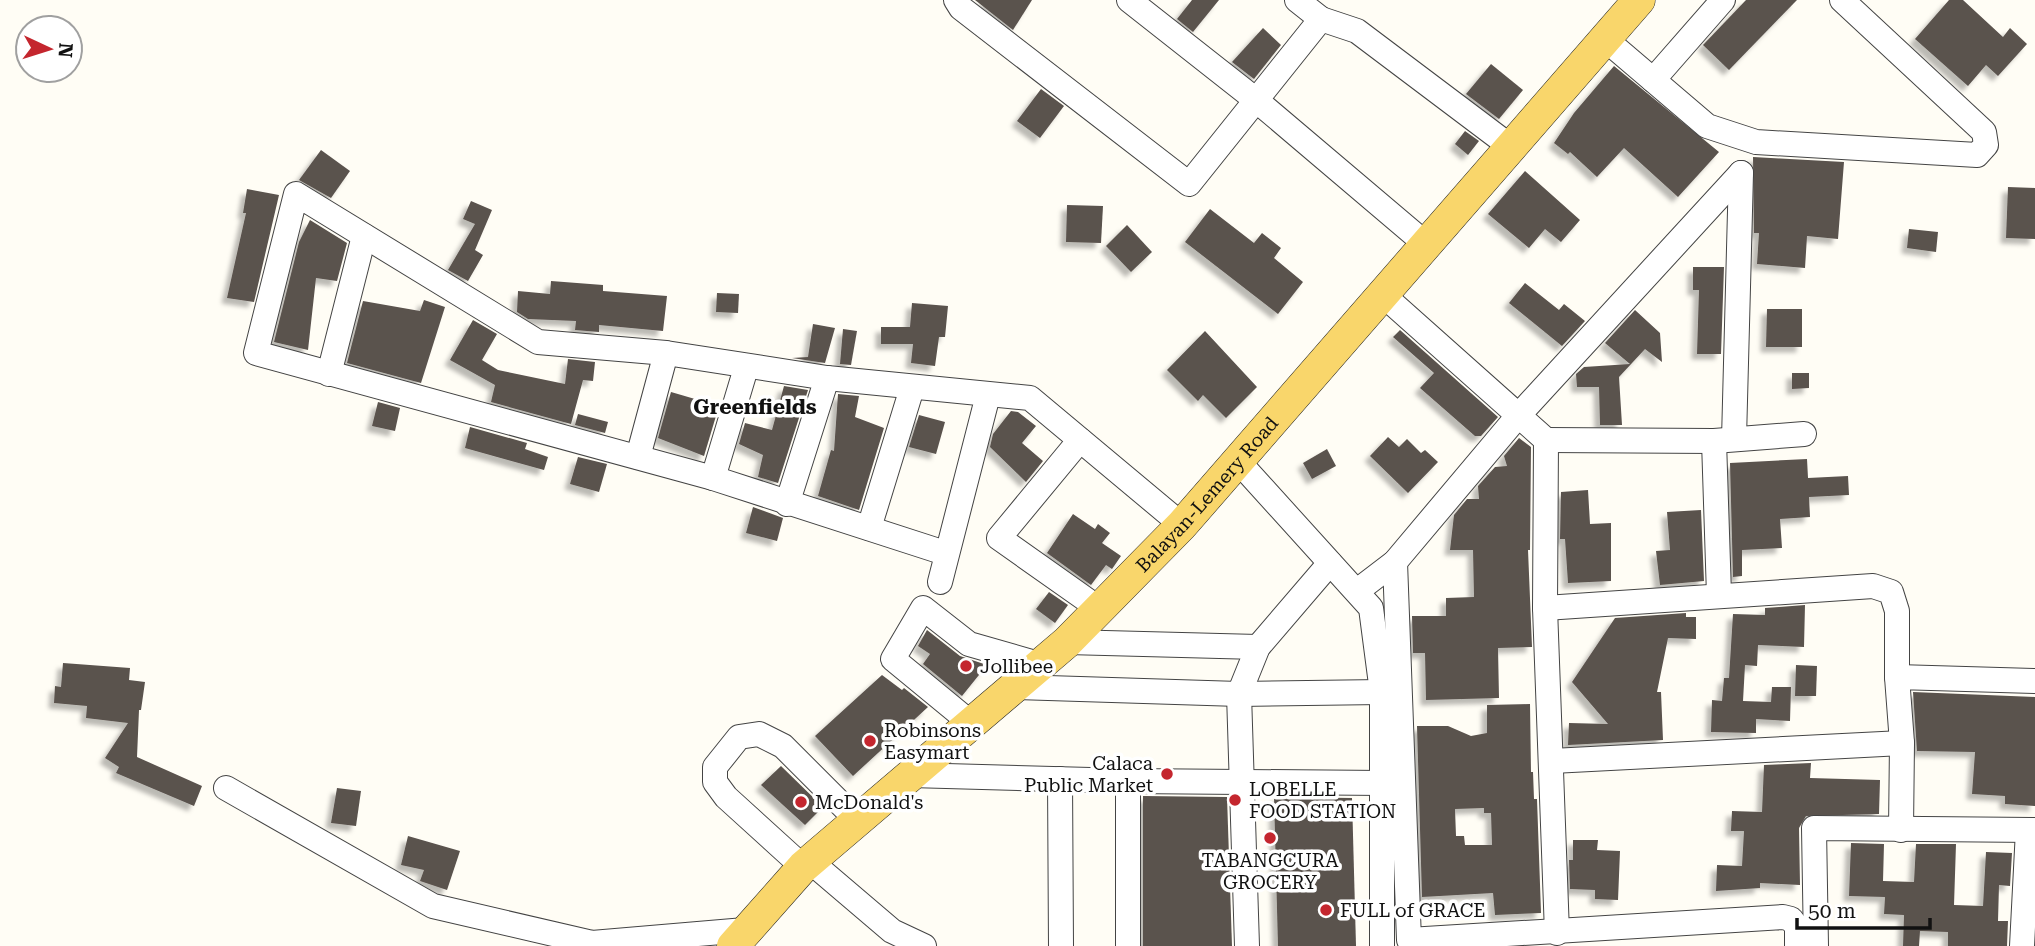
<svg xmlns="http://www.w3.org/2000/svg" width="2035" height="946" font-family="'Roboto Serif',serif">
<defs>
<filter id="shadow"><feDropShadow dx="-5.5" dy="5.5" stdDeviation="2" flood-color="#0004"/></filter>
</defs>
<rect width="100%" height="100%" fill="#fffdf5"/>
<g fill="#5a524d" fill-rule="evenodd" filter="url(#shadow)">
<polygon points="975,0 1032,0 1013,30"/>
<polygon points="1192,0 1219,0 1193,32 1177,19"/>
<polygon points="1746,0 1797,0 1729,70 1703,45"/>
<polygon points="1949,0 1963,0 2003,37 2010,28 2027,44 1998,76 1986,65 1968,86 1915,39"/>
<polygon points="1263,28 1281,45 1254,79 1232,62"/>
<polygon points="1491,64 1523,90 1499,119 1466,94"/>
<polygon points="1614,66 1719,152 1678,197 1624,148 1597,177 1570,152 1568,154 1554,143 1574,113"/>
<polygon points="1041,89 1064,106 1040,138 1017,121"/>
<polygon points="1465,131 1479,141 1468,155 1455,144"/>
<polygon points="321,150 350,171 331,198 299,180"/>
<polygon points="1753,157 1844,162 1838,239 1807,236 1805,268 1757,264 1759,233 1754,233"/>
<polygon points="1525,171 1580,220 1561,242 1545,229 1529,248 1488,214"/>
<polygon points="2008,187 2035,188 2035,239 2006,238"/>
<polygon points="247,189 279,195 254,302 227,298 246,213 243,213"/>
<polygon points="471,201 492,210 475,250 483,255 468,281 448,270 475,224 463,219"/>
<polygon points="1067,205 1103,206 1101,243 1066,242"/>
<polygon points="1210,209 1254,243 1262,233 1281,248 1274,258 1303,282 1278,314 1185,242"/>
<polygon points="310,220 347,243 337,281 316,278 308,350 274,342 299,242"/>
<polygon points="1127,225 1152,252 1131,272 1106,246"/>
<polygon points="1909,229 1938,232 1936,252 1907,248"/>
<polygon points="1693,267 1724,267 1721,354 1697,354 1699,290 1693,290"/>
<polygon points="551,281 603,285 603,291 667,296 663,331 599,325 599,332 575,330 576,321 528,319 517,312 518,291 550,294"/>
<polygon points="1525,283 1559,310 1564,304 1585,321 1562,346 1509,303"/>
<polygon points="717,293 739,294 738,313 716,312"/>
<polygon points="424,300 445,307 421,383 347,363 363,301 420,311"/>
<polygon points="912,303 948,306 945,337 939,337 935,366 911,363 913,344 881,344 881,327 910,327"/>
<polygon points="1767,309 1802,309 1802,347 1766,347"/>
<polygon points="1635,310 1660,333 1662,362 1645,349 1619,377 1622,425 1600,425 1599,387 1577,387 1576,374 1584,367 1630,364 1605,343"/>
<polygon points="473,320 497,334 482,360 498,370 565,384 568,359 595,362 593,381 583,380 571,424 491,402 495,385 450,360"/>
<polygon points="813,324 835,328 825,363 792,358 808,357"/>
<polygon points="843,329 857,331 851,365 840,364"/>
<polygon points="1400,330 1498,417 1481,436 1475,436 1420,388 1434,373 1393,337"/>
<polygon points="1205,331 1257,387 1226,418 1203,395 1198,401 1167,370"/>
<polygon points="1792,373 1809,373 1809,388 1792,389"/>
<polygon points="784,386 808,390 778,483 758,477 763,455 739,444 745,423 772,430"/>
<polygon points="671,392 719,406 704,456 658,438"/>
<polygon points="838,394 859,396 855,417 884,428 859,510 818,496 831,450 834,451"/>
<polygon points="378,402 400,408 395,431 372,426"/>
<polygon points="1011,411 1018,412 1036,426 1022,443 1043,461 1026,482 990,447 993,434"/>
<polygon points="578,414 608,422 605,433 575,425"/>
<polygon points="919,415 945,422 936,454 909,447"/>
<polygon points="470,427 527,443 525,449 548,457 544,470 465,448"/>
<polygon points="1388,437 1399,447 1407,439 1421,453 1425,450 1438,462 1408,493 1370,456"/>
<polygon points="1519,438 1531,447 1530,550 1528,550 1532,647 1498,648 1499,698 1426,700 1425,653 1413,653 1412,616 1446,616 1446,598 1474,597 1473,550 1450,550 1454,515 1467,499 1479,499 1478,486 1495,467 1507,466 1504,456"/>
<polygon points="1327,449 1336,466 1312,479 1303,463"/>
<polygon points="578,457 607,464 599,492 570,484"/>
<polygon points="1807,459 1808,478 1848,476 1849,495 1809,497 1810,517 1780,519 1782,548 1742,550 1742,576 1733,577 1730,463"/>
<polygon points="1588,490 1590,524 1611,523 1611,581 1568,583 1565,539 1560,539 1561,492"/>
<polygon points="753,507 783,518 777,541 746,533"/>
<polygon points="1701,510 1704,581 1660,585 1656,551 1670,550 1667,512"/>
<polygon points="1073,514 1095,529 1098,524 1110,533 1102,543 1121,556 1112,569 1106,565 1091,585 1047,553"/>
<polygon points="1049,592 1068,605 1055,623 1036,609"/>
<polygon points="1805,605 1804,647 1758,645 1757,666 1745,665 1743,701 1771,702 1772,687 1791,687 1790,721 1756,719 1756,733 1711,732 1712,700 1722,701 1724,678 1729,678 1733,614 1765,615 1765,608"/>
<polygon points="1686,613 1686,617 1696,617 1696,639 1668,638 1657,692 1661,692 1663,740 1568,745 1569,723 1608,724 1572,682 1615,618"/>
<polygon points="927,630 960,656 987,665 962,696 923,664 930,654 918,646"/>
<polygon points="63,663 130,668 129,680 145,682 141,710 139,710 137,757 202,786 194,806 116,773 119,767 105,758 128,723 86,718 87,706 54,703 55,686 61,687"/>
<polygon points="1796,665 1817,666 1816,696 1795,696"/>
<polygon points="882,675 902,690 904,688 928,707 853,776 815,736"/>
<polygon points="1913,692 2035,697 2035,806 2005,804 2005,796 1972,794 1975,752 1917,751"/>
<path d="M1530 704 1531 772H1533L1534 799H1537L1541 913 1495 915 1493 893 1422 897 1417 726H1448L1471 736 1487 733V705ZM1484 808V813H1491L1492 845H1465L1464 836H1456L1455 809Z"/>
<polygon points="1811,763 1810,778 1880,780 1879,814 1806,816 1799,828 1800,885 1760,883 1760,888 1716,891 1717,865 1742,866 1744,831 1731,831 1732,811 1762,812 1764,765"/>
<polygon points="781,766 823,807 805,825 761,785"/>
<polygon points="337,788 361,791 356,826 331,823"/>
<polygon points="1143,796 1227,797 1232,946 1143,946"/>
<polygon points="1274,797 1352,798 1356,946 1278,946"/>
<polygon points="408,836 460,851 447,890 420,881 424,870 401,865"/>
<polygon points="1573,840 1598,840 1597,850 1620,851 1618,900 1595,899 1595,890 1570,889 1569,860 1573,860"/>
<polygon points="1851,843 1884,844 1883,881 1914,882 1916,844 1956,844 1954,905 1983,906 1986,852 2012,853 2010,886 1999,885 1998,921 2008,921 2007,946 1948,946 1948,932 1920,931 1919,946 1903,946 1904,915 1884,914 1885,897 1849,896"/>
</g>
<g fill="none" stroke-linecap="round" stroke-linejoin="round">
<g stroke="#444" stroke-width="26">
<g id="minor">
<polyline points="956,0 961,8 1189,184 1321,19 1297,0"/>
<polyline points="1129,0 1256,100 1427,245"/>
<polyline points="1321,19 1357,31 1511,147"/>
<polyline points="1605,39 1707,126 1756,142 1977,155 1986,145 1984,132 1842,0"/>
<polyline points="1653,80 1723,0"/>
<polyline points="1382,294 1546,440 1545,608 1557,933"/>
<polyline points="329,374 364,236"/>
<polyline points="1734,439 1741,173"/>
<polyline points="1080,440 999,538 1101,610"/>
<polyline points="1546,440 1714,441 1804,434"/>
<polyline points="1714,441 1719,595"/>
<polyline points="638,457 666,353"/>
<polyline points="1237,460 1371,608 1382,692 1382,946"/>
<polyline points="713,478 746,368"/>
<polyline points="787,504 827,378"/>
<polyline points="869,528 912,388"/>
<polyline points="945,553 713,478 256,353 296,194 538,342 666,353 827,378 1030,398 1182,525"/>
<polyline points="1395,562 1409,940 1783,917 1791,919 1797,927 1797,946"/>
<polyline points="940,582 988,395"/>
<polyline points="1357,591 1395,562 1517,417 1741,173"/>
<polyline points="1545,608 1873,586 1891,592 1897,611 1897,677"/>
<polyline points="1067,642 1258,647"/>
<polyline points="1016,687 1239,694 1382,692"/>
<polyline points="972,724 893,659 923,608 969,644 1042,665"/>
<polyline points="1552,761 1902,743"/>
<polyline points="910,775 1128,781 1383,783"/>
<polyline points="1060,779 1061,946"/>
<polyline points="1128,781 1128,946"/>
<polyline points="226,788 433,906 592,943 745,930"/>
<polyline points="1901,830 1902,743 1897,677 2035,681"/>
<polyline points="811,862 892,931 924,946"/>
<polyline points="803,867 726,797 715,782 715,767 739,737 759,734 783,746 857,820"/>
<polyline points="1247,946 1239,694 1258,647 1330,563"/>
<polyline points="1816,946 1814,828 2035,830"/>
<polyline points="2022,946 2028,830"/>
</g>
</g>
<g stroke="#222" stroke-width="33">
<g id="major">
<path id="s1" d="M733 946 803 867 1067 642 1182 525 1639 0"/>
</g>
</g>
<use href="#minor" stroke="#fff" stroke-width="24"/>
<use href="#major" stroke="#f9d66b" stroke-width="32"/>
</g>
<g fill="#c4262e" stroke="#fff" stroke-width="2.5">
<circle cx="966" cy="666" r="7"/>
<circle cx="870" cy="741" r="7"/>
<circle cx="1167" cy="774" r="7"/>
<circle cx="1235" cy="800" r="7"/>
<circle cx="801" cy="802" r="7"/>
<circle cx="1270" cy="838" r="7"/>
<circle cx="1326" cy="910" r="7"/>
</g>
<g text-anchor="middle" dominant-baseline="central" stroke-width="7" stroke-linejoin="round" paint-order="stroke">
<g font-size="19" fill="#111" stroke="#fff">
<text stroke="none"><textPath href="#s1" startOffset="656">Balayan-Lemery Road</textPath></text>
</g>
<g font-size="19" fill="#111" stroke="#fff" text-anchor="start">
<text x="980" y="666">Jollibee</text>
<text x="884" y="730">Robinsons<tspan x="884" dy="22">Easymart</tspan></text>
<text x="1153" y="763" text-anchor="end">Calaca<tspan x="1153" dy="22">Public Market</tspan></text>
<text x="1249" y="789">LOBELLE<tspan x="1249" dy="22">FOOD STATION</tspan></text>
<text x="815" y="802">McDonald's</text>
<text x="1270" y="860" text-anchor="middle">TABANGCURA<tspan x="1270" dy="22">GROCERY</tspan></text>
<text x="1340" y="910">FULL of GRACE</text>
</g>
<g font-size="21" font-weight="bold" fill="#111" stroke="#fff">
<text x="755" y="407">Greenfields</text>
</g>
</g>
<g transform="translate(49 49) rotate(94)"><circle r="33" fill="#ffffff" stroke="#a0a0a0" stroke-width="2"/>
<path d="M0-5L12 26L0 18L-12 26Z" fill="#c4262e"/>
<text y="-10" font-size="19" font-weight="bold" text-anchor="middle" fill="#111111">N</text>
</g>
<path d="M1797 918v10h133v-10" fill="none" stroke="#111111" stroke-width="3.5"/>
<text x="1808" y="918" font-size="21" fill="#111111" stroke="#ffffff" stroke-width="5" paint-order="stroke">50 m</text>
</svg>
